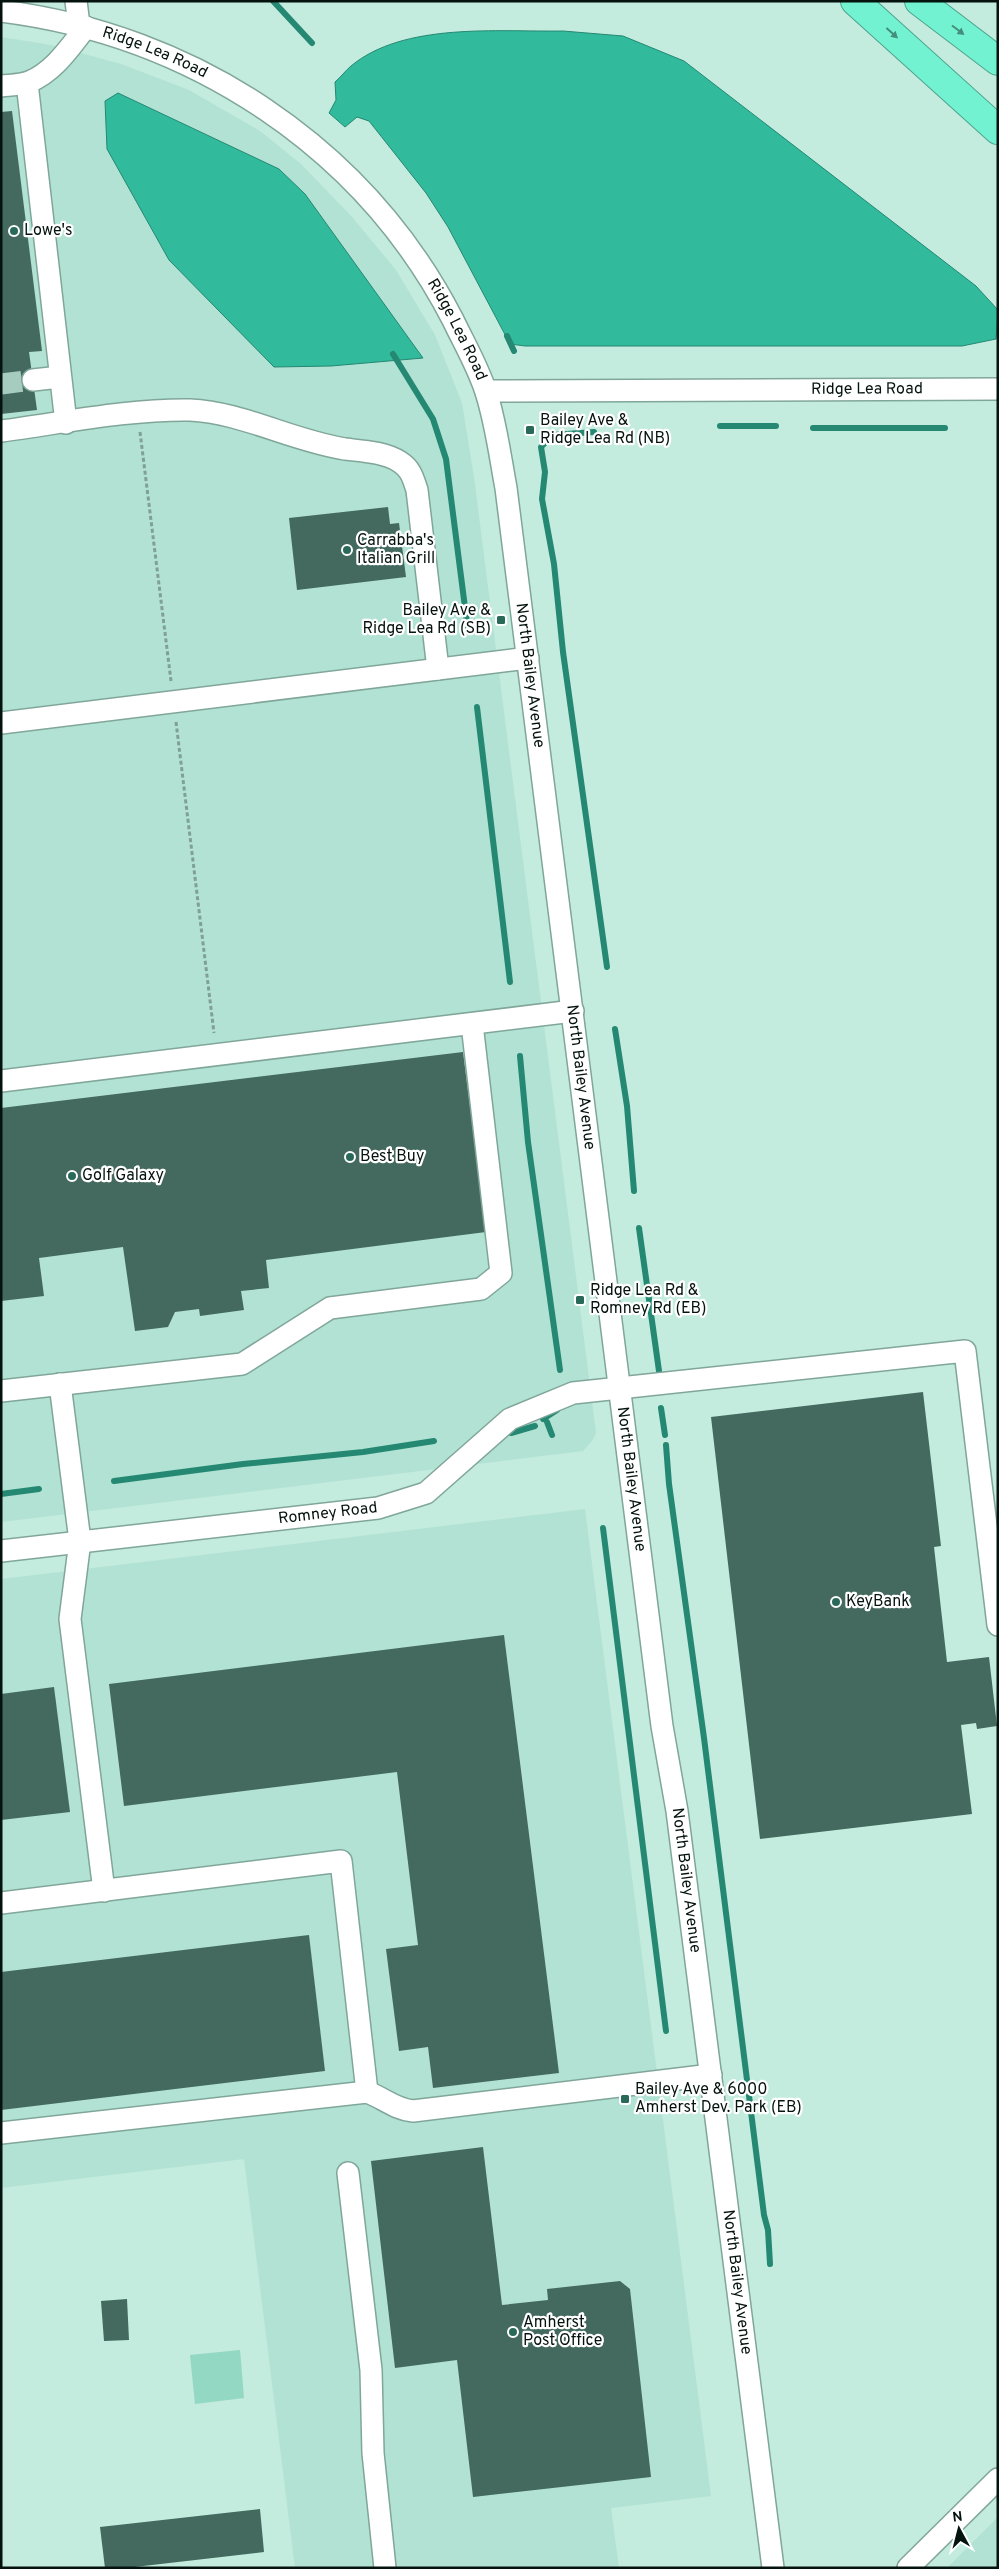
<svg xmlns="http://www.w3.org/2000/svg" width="999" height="2569" font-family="Overpass,sans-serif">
<rect width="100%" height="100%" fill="#c3ebde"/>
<g fill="#b1e2d3">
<polygon points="1,37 51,45 121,64 189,90 260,131 301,164 352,217 396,270 435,335 462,403 474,477 596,1433 592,1441 583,1451 1,1522"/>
<polygon points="585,1509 711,2496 611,2508 619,2568 295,2568 244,2159 1,2188 1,1579"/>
<polygon points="998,2517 998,2568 947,2568"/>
</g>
<polygon fill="#92d8c3" points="240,2350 244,2398 195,2404 190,2355"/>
<g fill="#31ba9c" stroke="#248872">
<path d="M563 31 623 36 684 61 976 286 998 310 996 339 962 346H525L510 344 448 227 426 193 369 121 357 117 345 127 329 113 336 100 335 82C341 77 345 71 351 66 404 22 498 32 563 31Z"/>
<polygon points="118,93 279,169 305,194 423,358 331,366 274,367 169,260 107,149 105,101"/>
</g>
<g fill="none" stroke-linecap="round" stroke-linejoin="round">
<g stroke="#248872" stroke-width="6">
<polyline points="273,1 312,43"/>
<polyline points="507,336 514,351"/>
<polyline points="393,354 433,419 446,459 468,631"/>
<polyline points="720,426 776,426"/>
<polyline points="813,428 945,428"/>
<polyline points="594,432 553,435 541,447 545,472 542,499 554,564 563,652 607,967"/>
<polyline points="477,707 510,982"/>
<polyline points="615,1029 627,1106 634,1191"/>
<polyline points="520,1056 528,1142 560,1370"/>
<polyline points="639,1228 659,1371"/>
<polyline points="661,1408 665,1435"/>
<polyline points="543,1419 557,1410"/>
<polyline points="547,1422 552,1435"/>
<polyline points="511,1433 535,1426"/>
<polyline points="666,1445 669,1484 704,1738 764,2215 768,2230 770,2264"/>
<polyline points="114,1481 243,1464 363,1452 434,1441"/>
<polyline points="1,1494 39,1489"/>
<polyline points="603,1528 666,2031"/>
</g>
</g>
<g fill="#44695e">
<polygon points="12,111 42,351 29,352 37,410 1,414 1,112"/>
<polygon points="388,507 390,524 399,523 406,577 297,590 289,518"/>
<polygon points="463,1052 486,1232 266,1260 269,1288 241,1291 244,1310 200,1316 199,1309 175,1312 168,1327 135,1331 123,1247 39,1258 44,1296 1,1301 1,1108"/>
<polygon points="923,1392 941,1546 934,1547 947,1662 989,1657 997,1726 977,1729 976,1723 961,1725 972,1814 760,1839 711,1417"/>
<polygon points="504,1635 559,2073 433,2088 428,2047 399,2051 386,1949 418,1945 397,1772 124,1806 109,1684"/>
<polygon points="54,1687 70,1812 1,1820 1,1694"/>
<polygon points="309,1935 325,2071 1,2110 1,1972"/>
<polygon points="483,2147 502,2305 548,2300 547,2289 620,2281 630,2289 651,2477 473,2497 457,2360 395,2368 371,2161"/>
<polygon points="127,2299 129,2340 104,2341 101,2301"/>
<polygon points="260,2509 264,2552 126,2568 105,2568 100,2527"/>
</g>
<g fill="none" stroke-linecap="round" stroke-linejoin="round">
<polyline stroke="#a6cbbf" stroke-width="21" stroke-dasharray="21 11" stroke-linecap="butt" points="1,384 33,380"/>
<g stroke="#80a69a" stroke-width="24">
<g id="minor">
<polyline points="76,1 79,25"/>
<path id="s1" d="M1 11C193 35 364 147 453 320 464 343 478 367 486 392 496 423 500 456 506 488L662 1726 677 1811 773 2568"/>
<polyline points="27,83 66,423"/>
<path d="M1 86C10 85 21 85 29 82 54 72 70 47 86 27"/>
<polyline points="33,380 60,377"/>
<path id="s2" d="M486 391 998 389"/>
<path d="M1 431C62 423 129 409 190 410 241 412 293 441 345 449 362 451 385 452 400 462 411 469 413 478 417 490L438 669"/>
<polyline points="1,723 528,658"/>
<polyline points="1,1081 573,1011"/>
<polyline points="60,1384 80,1541 70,1619 104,1891"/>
<polyline points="1,1391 242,1364 330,1308 481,1289 501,1273 472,1024"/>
<path id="s3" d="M1 1551 378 1508 426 1493 510 1419 573 1393 965 1351 998 1625"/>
<polyline points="1,1903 341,1861 367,2092"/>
<path d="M1 2133 367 2092C384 2098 394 2109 413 2111L711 2075"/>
<polyline points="348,2173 371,2370 373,2453 385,2568"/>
<polyline points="908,2568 998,2479"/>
</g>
</g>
<g stroke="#4ca48d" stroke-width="30">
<g id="highway">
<polyline points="855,1 998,130"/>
<polyline points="919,1 998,61"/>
</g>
</g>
<g stroke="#809f95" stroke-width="3" stroke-dasharray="4 2.5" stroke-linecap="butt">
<polyline points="140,432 171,681"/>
<polyline points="176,722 214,1033"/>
</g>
<use href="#minor" stroke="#fff" stroke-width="21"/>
<use href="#highway" stroke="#73f2d1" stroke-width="28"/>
</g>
<defs><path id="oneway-solid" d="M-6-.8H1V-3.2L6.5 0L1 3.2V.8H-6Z" transform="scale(1.25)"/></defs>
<g fill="#428e7a">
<use href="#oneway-solid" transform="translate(958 30) rotate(37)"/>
<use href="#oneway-solid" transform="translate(892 33) rotate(42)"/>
</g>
<g fill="#286959" stroke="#fff" stroke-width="2">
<circle cx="14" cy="231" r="5"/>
<rect x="525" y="425" width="10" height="10" rx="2.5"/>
<circle cx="347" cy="550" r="5"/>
<rect x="496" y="615" width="10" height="10" rx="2.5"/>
<circle cx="350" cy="1157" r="5"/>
<circle cx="72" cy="1176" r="5"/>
<rect x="575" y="1295" width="10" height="10" rx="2.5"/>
<circle cx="836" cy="1602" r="5"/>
<rect x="620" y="2094" width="10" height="10" rx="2.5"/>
<circle cx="513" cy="2332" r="5"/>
</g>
<g text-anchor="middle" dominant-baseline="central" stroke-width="4.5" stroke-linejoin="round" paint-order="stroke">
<g font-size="16" fill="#05130f" stroke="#fff">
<text stroke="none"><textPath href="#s1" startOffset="160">Ridge Lea Road</textPath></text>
<text stroke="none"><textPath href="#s1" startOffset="580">Ridge Lea Road</textPath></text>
<text stroke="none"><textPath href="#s2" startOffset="381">Ridge Lea Road</textPath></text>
<text stroke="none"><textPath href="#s1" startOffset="936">North Bailey Avenue</textPath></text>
<text stroke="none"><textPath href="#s1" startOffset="1341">North Bailey Avenue</textPath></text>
<text stroke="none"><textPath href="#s1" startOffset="1746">North Bailey Avenue</textPath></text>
<text stroke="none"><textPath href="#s3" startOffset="329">Romney Road</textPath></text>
<text stroke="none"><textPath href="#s1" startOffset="2151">North Bailey Avenue</textPath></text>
<text stroke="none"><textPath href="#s1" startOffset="2556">North Bailey Avenue</textPath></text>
</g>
<g font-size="16" fill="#05130f" stroke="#fff" text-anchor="start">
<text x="24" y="231">Lowe's</text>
<text x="540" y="421">Bailey Ave &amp;<tspan x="540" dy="18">Ridge Lea Rd (NB)</tspan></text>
<text x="357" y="541">Carrabba's<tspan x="357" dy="18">Italian Grill</tspan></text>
<text x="491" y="611" text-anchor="end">Bailey Ave &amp;<tspan x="491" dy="18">Ridge Lea Rd (SB)</tspan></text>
<text x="360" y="1157">Best Buy</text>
<text x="82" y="1176">Golf Galaxy</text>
<text x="590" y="1291">Ridge Lea Rd &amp;<tspan x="590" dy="18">Romney Rd (EB)</tspan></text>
<text x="846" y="1602">KeyBank</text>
<text x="635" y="2090">Bailey Ave &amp; 6000<tspan x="635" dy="18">Amherst Dev. Park (EB)</tspan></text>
<text x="523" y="2323">Amherst<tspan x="523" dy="18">Post Office</tspan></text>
</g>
</g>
<rect width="999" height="2569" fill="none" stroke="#05130f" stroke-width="5"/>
<g transform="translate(959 2529) rotate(353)" stroke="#ffffff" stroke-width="4" paint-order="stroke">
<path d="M0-4L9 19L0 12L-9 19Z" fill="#05130f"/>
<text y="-8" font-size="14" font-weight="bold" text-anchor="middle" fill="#05130f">N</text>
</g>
</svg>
